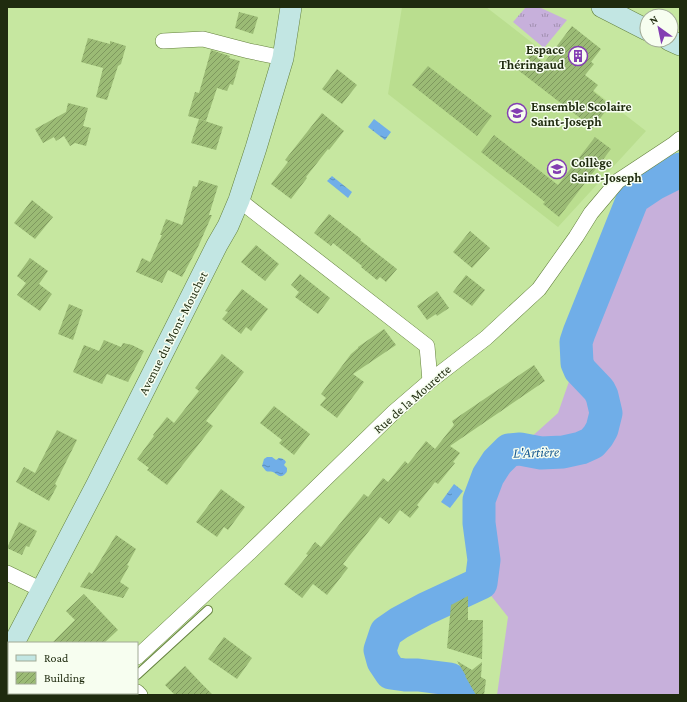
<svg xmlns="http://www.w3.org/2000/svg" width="687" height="702" font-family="'Crimson Pro',serif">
<defs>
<pattern id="park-tufts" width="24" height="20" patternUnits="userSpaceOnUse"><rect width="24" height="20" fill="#c7b0db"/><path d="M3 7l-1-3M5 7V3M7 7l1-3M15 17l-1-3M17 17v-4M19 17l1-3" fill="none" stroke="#a18fb0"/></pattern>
<pattern id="water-ripples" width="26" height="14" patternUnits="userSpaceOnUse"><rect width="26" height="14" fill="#70aee8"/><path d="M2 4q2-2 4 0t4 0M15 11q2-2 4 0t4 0" fill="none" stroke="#5b8eba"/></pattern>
<pattern id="building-hatch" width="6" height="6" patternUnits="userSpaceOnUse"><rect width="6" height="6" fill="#9bbb75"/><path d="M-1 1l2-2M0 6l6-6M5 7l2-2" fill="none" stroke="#7e985e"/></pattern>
</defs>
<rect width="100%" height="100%" fill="#c6e7a0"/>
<polygon fill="#bade8f" points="402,7 486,7 646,131 558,227 388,94"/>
<polygon fill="url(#park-tufts)" points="526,7 539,7 567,20 544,48 513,22"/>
<g fill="#c7b0db">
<polygon points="680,164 680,695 497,695 508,617 481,583 488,476 558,413 633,198"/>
<polygon points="466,690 474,695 420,695"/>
</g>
<g fill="url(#water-ripples)">
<polygon points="374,119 391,132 385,140 368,127"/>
<polygon points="332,176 352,192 348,198 327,181"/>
<path d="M267 457H272L276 460 279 458C282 458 284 459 286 462L284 465 287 468C287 472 287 472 285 474 280 479 277 474 273 472 270 471 268 472 266 471L262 466 264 459Z"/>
<polygon points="454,484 463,491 450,508 441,502"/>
</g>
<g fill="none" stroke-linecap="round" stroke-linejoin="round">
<polyline stroke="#70aee8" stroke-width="33" points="466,695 466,690 450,679 418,675 405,675 391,673 383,661 380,650 386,632 399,623 425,609 481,583 484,560 479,523 479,500 488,476 497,462 509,450 520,449 541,453 563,452 581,448 592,443 598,436 602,429 606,413 602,396 599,390 580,370 577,363 576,342 579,333 633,198 654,184 670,176 680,169"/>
</g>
<g fill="url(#building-hatch)">
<polygon points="239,12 258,17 253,34 235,28"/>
<polygon points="572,26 601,49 591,62 594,64 585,75 598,85 593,91 610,105 593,128 518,70 531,53 544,63"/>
<polygon points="88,38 110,44 110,41 126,46 121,64 118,66 107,100 96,97 103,68 81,62"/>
<polygon points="211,50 230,56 229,58 240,61 233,85 230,84 227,91 217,88 206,121 188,116 195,92 199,93"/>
<polygon points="428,66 492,116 477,136 412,85"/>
<polygon points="337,69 357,85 342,104 322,89"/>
<polygon points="68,103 88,108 83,126 91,128 86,146 75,143 70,146 64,136 56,141 54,137 43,143 35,129 66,112"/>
<polygon points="322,113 344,131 329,150 328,149 306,177 307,178 291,199 271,184 288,162 285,160"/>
<polygon points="199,119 223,127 216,150 191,143"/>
<polygon points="494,135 558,185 595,137 611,149 559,217 543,204 545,202 481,152"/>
<polygon points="199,180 218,186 209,215 212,215 198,247 182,277 168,270 162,283 136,272 142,258 150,262 162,235 160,235 166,219 182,225 193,186 197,187"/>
<polygon points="32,200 53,217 35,239 14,223"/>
<polygon points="329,214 361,239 360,240 397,269 386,282 380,277 377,280 361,267 362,266 333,243 331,246 314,233"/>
<polygon points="470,231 490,248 472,268 453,252"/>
<polygon points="256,245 279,264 265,281 241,262"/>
<polygon points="30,258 48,271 39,284 52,294 40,311 17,295 26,283 17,276"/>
<polygon points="300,274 330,298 318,314 295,297 299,292 291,285"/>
<polygon points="466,275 485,290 472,306 453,292"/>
<polygon points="242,289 268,309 251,331 246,327 241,334 222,319 228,312 225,311"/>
<polygon points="437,291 449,308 437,316 436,314 427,320 417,306"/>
<polygon points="69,304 83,310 73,340 58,334"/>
<polygon points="384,329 396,345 353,374 364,382 337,418 320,405 326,398 321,394 351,354 358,348 358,347"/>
<polygon points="104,340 121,347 123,343 132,345 144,351 128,382 107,374 102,384 73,372 84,345 99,351"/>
<polygon points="222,354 244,372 206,421 213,426 167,485 147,470 149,468 137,459 154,436 153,435 167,417 174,423 199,391 195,388"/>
<polygon points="534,365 545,381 450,446 460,453 453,462 455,463 438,484 435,482 417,505 419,507 410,518 400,510 389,524 380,517 343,564 348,568 327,595 313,584 302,598 284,584 308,555 306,554 315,542 321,547 364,494 368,497 383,478 388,482 405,461 408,464 426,441 435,449 454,425 452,421"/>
<polygon points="274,406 310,434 294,455 279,443 282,440 260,423"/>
<polygon points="57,430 77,440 55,484 57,486 49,501 16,482 24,467 35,473"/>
<polygon points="221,489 245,507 228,530 224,527 217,537 196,522"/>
<polygon points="19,522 37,531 29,547 26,546 22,555 7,548"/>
<polygon points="116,535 136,549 127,565 129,566 120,582 129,588 123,598 80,587 89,572 92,574"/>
<polygon points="84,594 118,630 104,643 52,643 75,620 66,611"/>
<polygon points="468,596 468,620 483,620 482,659 447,648 451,605"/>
<polygon points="224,637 252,658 237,679 208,659"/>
<polygon points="457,661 472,670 482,662 481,677 486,680 484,695 476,695 465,676 466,676"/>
<polygon points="185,666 201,683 213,695 175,695 165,685"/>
</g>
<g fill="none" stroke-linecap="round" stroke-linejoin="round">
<g stroke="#64813e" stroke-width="10">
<polyline id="service" points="137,675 208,610"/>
</g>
<g stroke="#64813e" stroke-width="16">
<g id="minor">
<polyline points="163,41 203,39 249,51 283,58"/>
<polyline points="239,200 427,346 430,381"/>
<polyline points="7,573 42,590"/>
<polyline points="137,657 249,553 394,412 430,381 486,338 539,289 576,237 591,213 618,181 674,144 680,139"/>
<polyline points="137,692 140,695"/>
<polyline points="97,695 99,693"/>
<polyline points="116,695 118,693"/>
</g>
</g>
<g stroke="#64813e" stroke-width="22">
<g id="secondary">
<polyline points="602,7 647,30"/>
<polyline points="669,40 680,45"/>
<polyline points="14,643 97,484 217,245 228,226 239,200 256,148 283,58 291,7"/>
</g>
</g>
<use href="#service" stroke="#fff" stroke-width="8"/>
<use href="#minor" stroke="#fff" stroke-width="15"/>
<use href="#secondary" stroke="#c2e6e3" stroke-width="21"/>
</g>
<defs>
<g id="building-ring" transform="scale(1)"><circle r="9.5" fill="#f7fef0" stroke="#833eb2" stroke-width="1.5"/><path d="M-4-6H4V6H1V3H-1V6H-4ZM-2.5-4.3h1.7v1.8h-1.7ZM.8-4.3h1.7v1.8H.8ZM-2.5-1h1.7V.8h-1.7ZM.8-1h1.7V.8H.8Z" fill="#833eb2"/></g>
<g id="school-ring" transform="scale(1)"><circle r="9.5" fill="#f7fef0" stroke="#833eb2" stroke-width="1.5"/><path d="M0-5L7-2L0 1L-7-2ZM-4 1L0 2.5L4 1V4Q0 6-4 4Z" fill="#833eb2"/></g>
</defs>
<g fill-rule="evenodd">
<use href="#building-ring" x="578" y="56"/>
<use href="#school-ring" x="517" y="113"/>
<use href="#school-ring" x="557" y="169"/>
</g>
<g text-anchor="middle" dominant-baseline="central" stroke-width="3" stroke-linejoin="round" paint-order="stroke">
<g font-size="13" font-weight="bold" fill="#1f2b0f" stroke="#f7fef0" text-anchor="start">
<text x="564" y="49" text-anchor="end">Espace<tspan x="564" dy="15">Théringaud</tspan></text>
<text x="531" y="106">Ensemble Scolaire<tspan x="531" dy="15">Saint-Joseph</tspan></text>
<text x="571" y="162">Collège<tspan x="571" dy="15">Saint-Joseph</tspan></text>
</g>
<g font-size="13" fill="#1f2b0f" stroke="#f7fef0">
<text transform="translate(173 333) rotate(-63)">Avenue du Mont-Mouchet</text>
<text transform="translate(412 399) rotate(-41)">Rue de la Mourette</text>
</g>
<g font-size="14" font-style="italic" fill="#185a91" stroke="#f7fef0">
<text transform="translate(536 452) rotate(-2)">L'Artière</text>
</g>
</g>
<rect width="687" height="702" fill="none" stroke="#1f2b0f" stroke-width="16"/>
<rect x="8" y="642" width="130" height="52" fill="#f7fef0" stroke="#a1aa96"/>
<rect x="16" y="655" width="20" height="6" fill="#c2e6e3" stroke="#a1aa96"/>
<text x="44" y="662" font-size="12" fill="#1f2b0f">Road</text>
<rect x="16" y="672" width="20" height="12" fill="url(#building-hatch)" stroke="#a1aa96"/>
<text x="44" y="682" font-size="12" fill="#1f2b0f">Building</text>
<g transform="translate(659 28) rotate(327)"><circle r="19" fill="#f7fef0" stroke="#a1aa96"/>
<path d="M0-3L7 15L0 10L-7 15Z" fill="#833eb2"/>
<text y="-6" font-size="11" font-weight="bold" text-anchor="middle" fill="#1f2b0f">N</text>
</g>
</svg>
